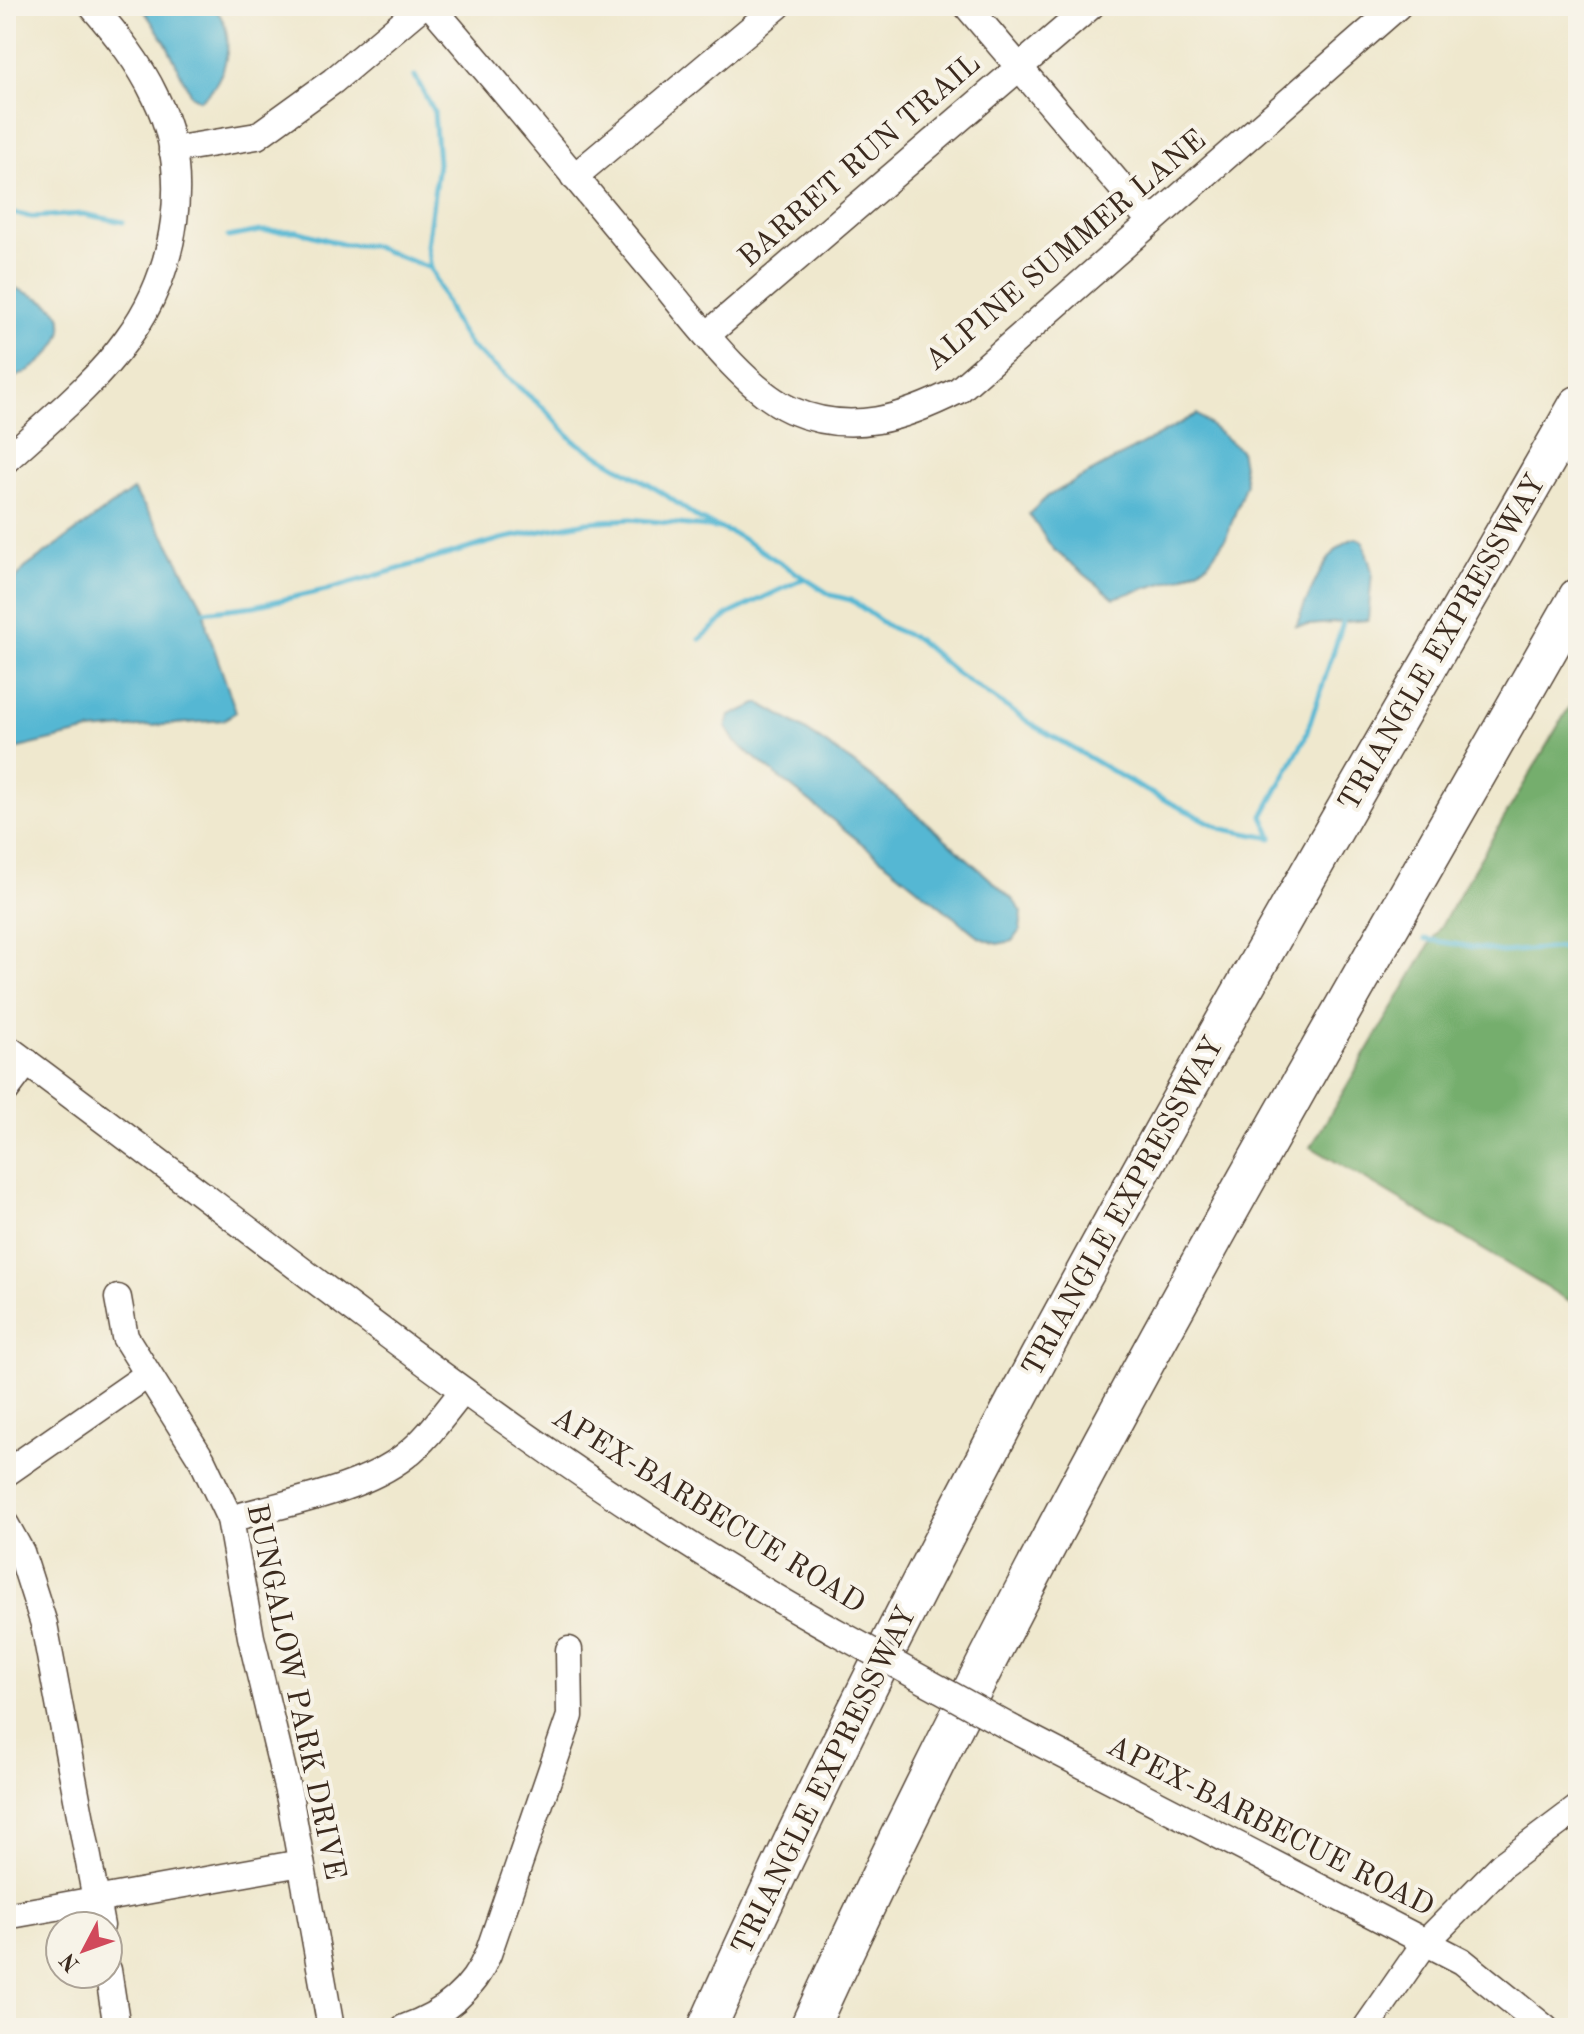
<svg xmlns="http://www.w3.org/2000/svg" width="1584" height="2034" font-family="'Old Standard TT',serif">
<rect width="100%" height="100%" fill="#f7f3e8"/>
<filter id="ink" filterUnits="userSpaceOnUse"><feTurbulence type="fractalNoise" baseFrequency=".0125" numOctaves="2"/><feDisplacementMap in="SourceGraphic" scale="16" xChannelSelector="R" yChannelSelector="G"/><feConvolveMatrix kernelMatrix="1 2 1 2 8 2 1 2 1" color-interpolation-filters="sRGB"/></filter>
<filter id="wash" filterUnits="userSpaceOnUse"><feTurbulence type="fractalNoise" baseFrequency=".006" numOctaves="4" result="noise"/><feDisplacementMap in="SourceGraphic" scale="32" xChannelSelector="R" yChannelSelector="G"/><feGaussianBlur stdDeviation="1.8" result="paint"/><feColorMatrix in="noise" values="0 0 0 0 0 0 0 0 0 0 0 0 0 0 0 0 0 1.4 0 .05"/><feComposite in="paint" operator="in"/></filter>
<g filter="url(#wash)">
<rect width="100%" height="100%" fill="#efe8ce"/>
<polygon fill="#74ae6d" stroke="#586c46" stroke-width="2" points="1578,692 1578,1306 1311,1147"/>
<g fill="#54b7d3" stroke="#487078" stroke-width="2">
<path d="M141 6H212C239 29 228 82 200 100L191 95 166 43Z"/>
<path d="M6 284C21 291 45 298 56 310 80 336 30 378 6 379Z"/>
<polygon points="1197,414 1240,450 1246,483 1226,538 1207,564 1183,577 1114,598 1053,549 1029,514 1048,496"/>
<polygon points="133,490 164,535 204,609 207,628 236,712 223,720 90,731 6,751 6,591 25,568"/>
<path d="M1356 538 1363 541 1372 571 1368 620 1296 626C1308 598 1325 546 1356 538Z"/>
<path d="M759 703C853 753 934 828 1013 900L1022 912 1020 930 1012 941 997 944 979 937 735 742 726 727 730 716Z"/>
</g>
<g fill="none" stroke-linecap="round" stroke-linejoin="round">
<g stroke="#54b7d3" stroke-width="5">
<polyline points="415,76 434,112 438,163 427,246 431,268 453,319 470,346 545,409 574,441 663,493 699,519 738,536 831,595 851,600 889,627 917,639 955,672 1033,725 1141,788 1223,829 1272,838"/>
<polyline points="6,212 32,217 83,214 123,222"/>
<polyline points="228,237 260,231 297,231 345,245 369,245 430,268"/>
<polyline points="203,612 254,606 330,589 501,539 587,522 631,519 716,528"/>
<polyline points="700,639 729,614 805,578"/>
<polyline points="1272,837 1263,816 1305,738 1343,623"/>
<polyline points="1425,939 1502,952 1578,946"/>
</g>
</g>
</g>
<g filter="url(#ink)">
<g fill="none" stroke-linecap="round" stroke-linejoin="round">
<g stroke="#564638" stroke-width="29">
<g id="minor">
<path d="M431 6C507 93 580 184 654 272 689 313 743 389 791 410 851 436 904 418 959 390L1398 6"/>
<polyline points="967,6 1151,222"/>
<polyline points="172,150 257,136 333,81 422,6"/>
<polyline points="574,177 778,6"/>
<polyline points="707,335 1091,6"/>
<path d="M6 460C47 422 94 385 127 339 177 272 193 172 155 96 139 62 116 34 92 6"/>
<path d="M6 1047C277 1246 536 1465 831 1629"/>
<polyline points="6,1090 27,1062"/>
<polyline points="118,1298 125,1337 202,1460 230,1519 251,1637 290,1800 331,2028"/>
<polyline points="6,1473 147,1375"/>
<path d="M230 1519C284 1503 360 1491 405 1456 428 1438 445 1413 463 1391"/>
<polyline points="6,1525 21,1552 44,1624 101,1926"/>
<polyline points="1011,1728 1462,1961 1545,2028"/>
<polyline points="6,1916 301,1863"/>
<polyline points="108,1970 117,2028"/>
<path d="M404 2028C442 2015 472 1992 488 1954L570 1716 569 1650"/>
<polyline points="1366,2028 1425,1943 1502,1865 1578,1808"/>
</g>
</g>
<g stroke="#564638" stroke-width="41">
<g id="highway">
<path d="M707 2028C956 1467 1274 937 1578 405"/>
<path d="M809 2028C1034 1534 1310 1068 1578 597"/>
</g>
</g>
<use href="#minor" stroke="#fff" stroke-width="26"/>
<use href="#highway" stroke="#fff" stroke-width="38"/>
<g stroke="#564638" stroke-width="29" stroke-linecap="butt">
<polyline id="minor-bridge" points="831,1629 1011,1728"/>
</g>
<use href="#minor-bridge" stroke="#fff" stroke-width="26"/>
</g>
</g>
<g text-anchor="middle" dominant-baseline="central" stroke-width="8" stroke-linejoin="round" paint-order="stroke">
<g font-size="30" fill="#3b2a1e" stroke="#f7f3e8">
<text transform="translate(860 161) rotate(-41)">BARRET RUN TRAIL</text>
<text transform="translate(1066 251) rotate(-40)">ALPINE SUMMER LANE</text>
<text transform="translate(1443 643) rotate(-60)">TRIANGLE EXPRESSWAY</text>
<text transform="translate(1124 1207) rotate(-61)">TRIANGLE EXPRESSWAY</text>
<text transform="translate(708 1511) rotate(32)">APEX-BARBECUE ROAD</text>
<text transform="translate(295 1692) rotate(78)">BUNGALOW PARK DRIVE</text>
<text transform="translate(825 1781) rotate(-64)">TRIANGLE EXPRESSWAY</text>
<text transform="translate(1270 1827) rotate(27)">APEX-BARBECUE ROAD</text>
</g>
</g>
<rect width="1584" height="2034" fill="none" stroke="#f7f3e8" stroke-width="32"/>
<g transform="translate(84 1950) rotate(229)"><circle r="38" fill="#f7f3e8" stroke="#aca397" stroke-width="2"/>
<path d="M0-6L14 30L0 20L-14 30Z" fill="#d1495b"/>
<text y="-12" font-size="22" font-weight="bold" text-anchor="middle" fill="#3b2a1e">N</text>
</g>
</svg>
